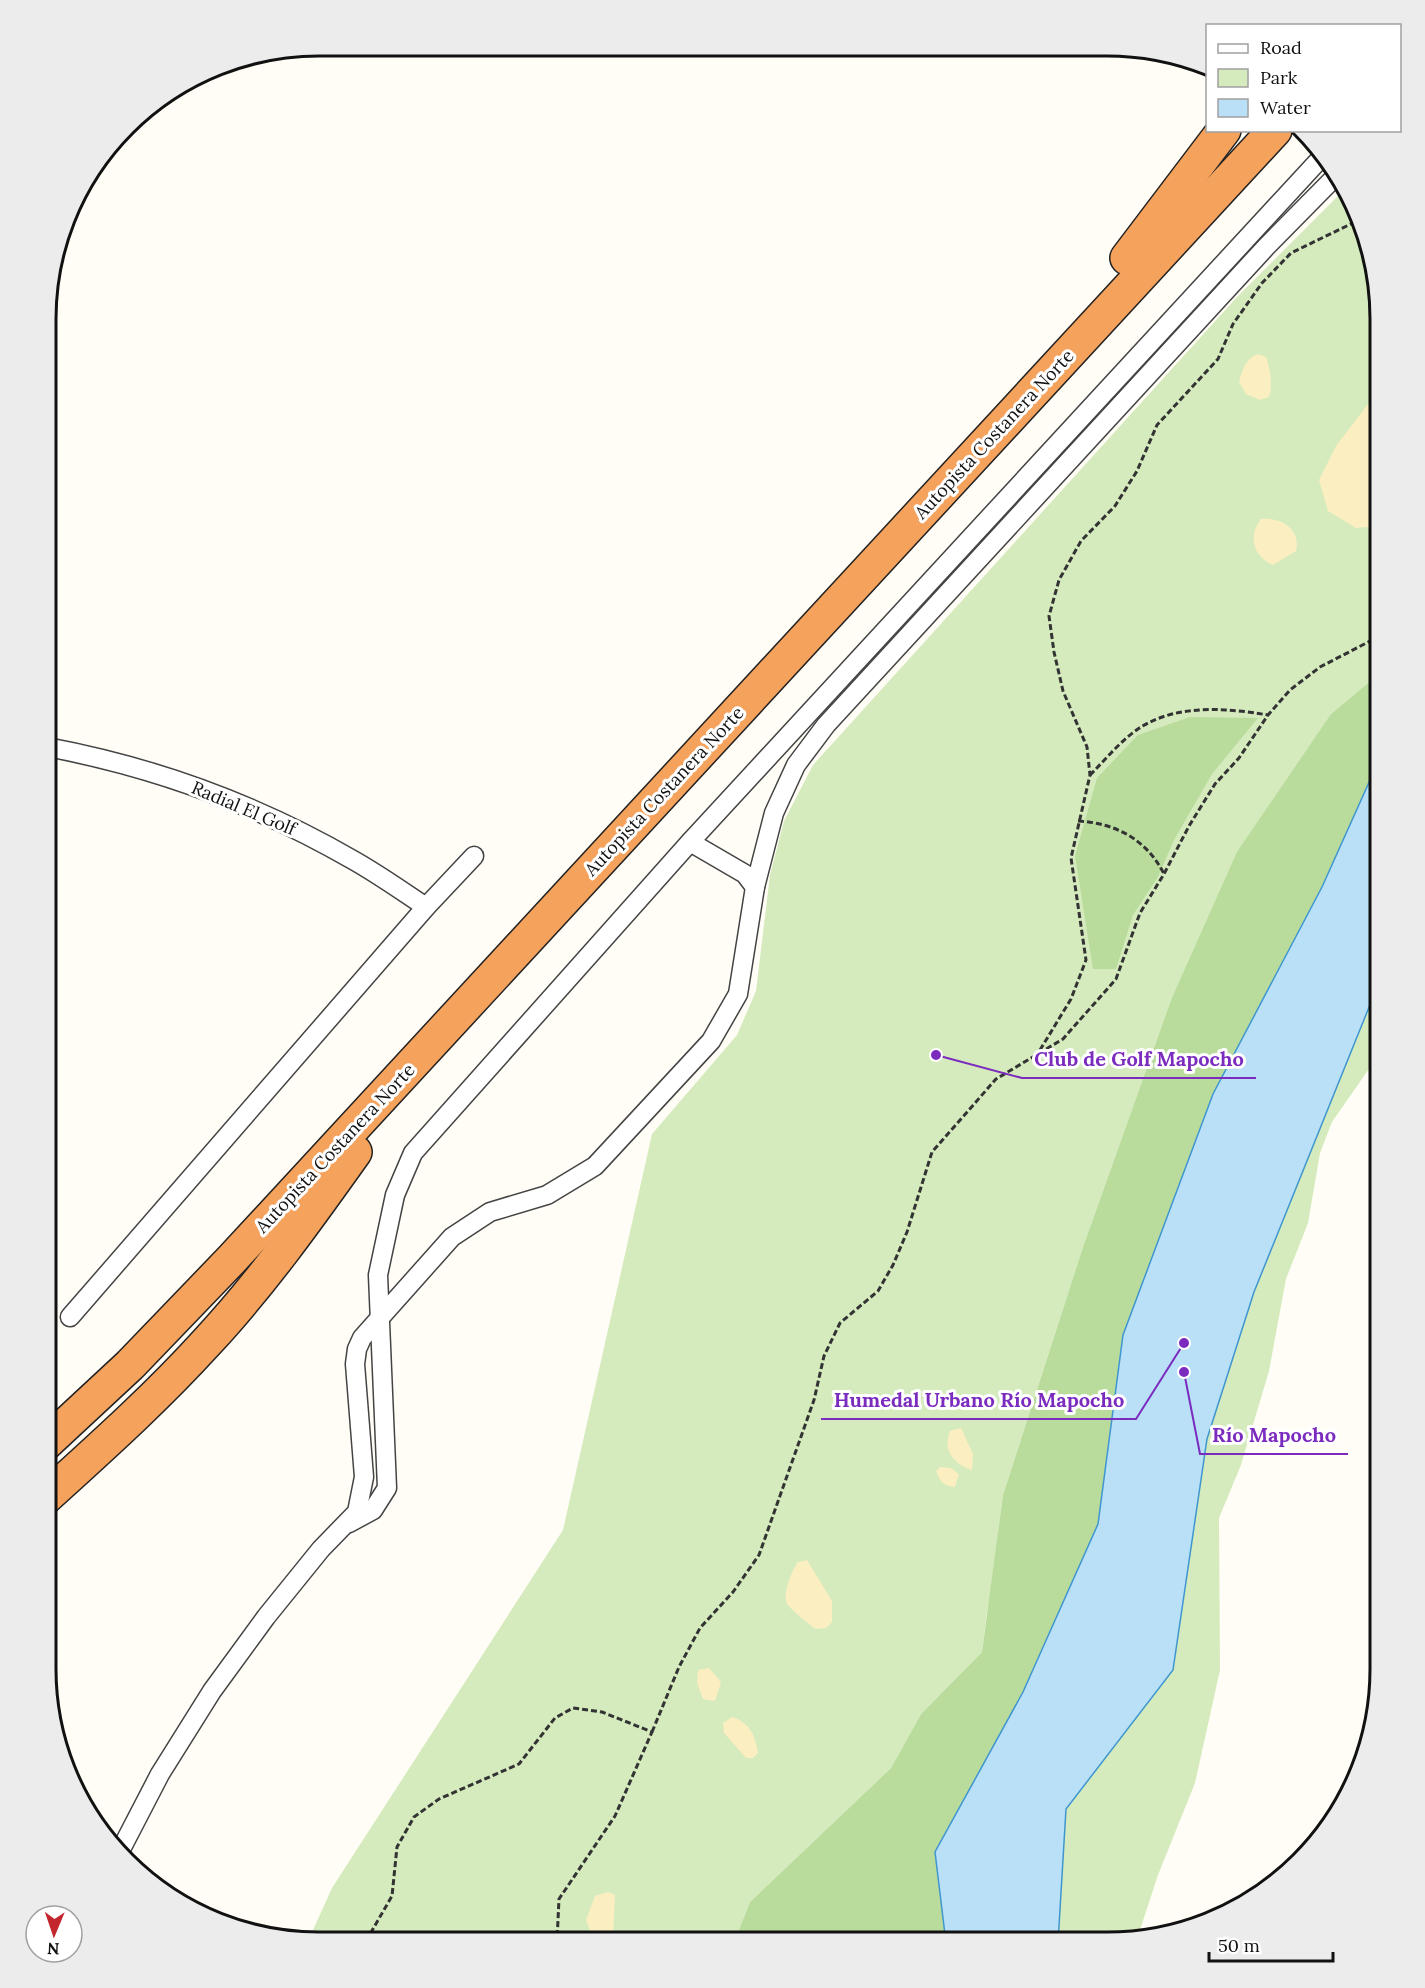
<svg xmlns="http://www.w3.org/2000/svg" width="1425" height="1988" font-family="Lora,serif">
<rect width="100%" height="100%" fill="#fffdf5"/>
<polygon fill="#d5ebbd" points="1345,189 1352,198 1380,318 1380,673 1331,714 1171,1000 1083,1247 1003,1495 998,1533 1163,1203 1380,722 1380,1053 1332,1122 1320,1153 1308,1223 1286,1279 1269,1371 1241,1465 1219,1518 1220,1670 1195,1783 1158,1875 1138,1936 1107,1943 864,1942 985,1651 988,1604 982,1652 921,1714 891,1768 750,1902 734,1942 308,1941 332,1888 563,1530 652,1134 737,1035 756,991 770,875 784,821 813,765 1237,297"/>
<g fill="#b9dc9c">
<polygon points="1380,673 1380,767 1371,778 1322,887 1213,1094 1123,1335 1098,1524 1023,1692 935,1852 946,1943 827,1942 780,1939 777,1942 734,1942 750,1902 891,1768 921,1714 982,1652 1003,1495 1083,1247 1171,1000 1237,852 1331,714"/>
<polygon points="1190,717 1258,718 1212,774 1174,840 1158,877 1133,915 1116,969 1093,969 1075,856 1097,778 1138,735"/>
</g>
<g fill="#fbeec1">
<path d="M1258 354 1266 357C1270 368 1273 386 1269 397L1260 400 1246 394 1239 382C1243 369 1245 359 1258 354Z"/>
<polygon points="1380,381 1380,526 1356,528 1328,511 1319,480 1336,446 1371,400"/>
<path d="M1261 519C1281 517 1301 529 1296 551L1273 565C1254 557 1247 537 1261 519Z"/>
<path d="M961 1428 973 1454 972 1470C954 1464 942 1451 950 1431Z"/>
<path d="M940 1467 951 1468 959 1474 955 1487C944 1486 940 1482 936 1471Z"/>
<path d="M807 1560 832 1601V1622L826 1628 816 1629C811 1626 789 1608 787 1604 782 1594 792 1570 798 1562Z"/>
<polygon points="709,1668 721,1682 715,1701 703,1699 697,1683 698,1670"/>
<path d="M732 1717C750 1723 755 1735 758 1753L753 1758H746L724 1733 723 1723Z"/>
<polygon points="608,1892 615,1895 613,1938 601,1941 591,1933 586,1920 595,1896"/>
</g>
<polygon fill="#b9e0f7" stroke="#3f96cf" stroke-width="1.5" points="1380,767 1380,980 1254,1292 1207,1439 1173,1670 1066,1809 1058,1943 946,1943 935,1852 1023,1692 1098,1524 1123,1335 1213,1094 1322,887 1371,778"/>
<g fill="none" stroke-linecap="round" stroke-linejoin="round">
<g stroke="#444" stroke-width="21">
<g id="minor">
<path d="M47 747C154 767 258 805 353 860 378 874 402 891 426 907"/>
<polyline points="690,842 745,874 755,887"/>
<polyline points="70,1317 426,907 474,856"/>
<polyline points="349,1523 373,1510 387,1488 378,1275 395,1195 413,1153 690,842 1320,159"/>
<polyline points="118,1855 160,1774 212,1691 266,1617 321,1549 357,1512 364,1477 355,1364 357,1349 362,1338 452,1237 490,1212 547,1195 595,1166 711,1041 738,994 755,887 774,813 796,765 826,725 1266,247 1335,177"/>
</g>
</g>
<g stroke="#222" stroke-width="36">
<g id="motorway">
<polyline points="1127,258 1224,130"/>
<polyline points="45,1444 130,1365 232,1259 1275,130"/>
<path d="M45 1498C100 1448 156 1398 206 1343 261 1284 308 1218 355 1152"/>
</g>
</g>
<g stroke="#333" stroke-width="3" stroke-dasharray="6 3" stroke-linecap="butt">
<path d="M1090 775C1106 759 1122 739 1141 727 1178 704 1227 708 1268 715"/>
<path d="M1078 821C1116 823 1147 840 1164 874"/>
<polyline points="1040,1050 1071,999 1086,960 1071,858 1090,775 1087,747 1063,691 1054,652 1049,616 1059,580 1081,541 1115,506 1137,471 1157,425 1218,359 1233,324 1262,283 1291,253 1357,221"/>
<polyline points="652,1732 679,1667 700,1628 733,1592 759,1555 814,1400 824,1356 840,1323 878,1291 893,1265 907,1232 932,1152 996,1079 1063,1039 1116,979 1140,913 1164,874 1189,826 1215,784 1239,758 1268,715 1290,690 1320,667 1380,636"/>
<polyline points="366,1941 392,1896 397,1847 414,1817 439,1799 519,1764 555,1718 573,1708 602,1712 652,1732 615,1816 559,1899 557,1941"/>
</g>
<use href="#minor" stroke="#fff" stroke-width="18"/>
<use href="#motorway" stroke="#f5a25d" stroke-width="33"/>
</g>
<g text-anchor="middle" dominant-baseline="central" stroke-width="6" stroke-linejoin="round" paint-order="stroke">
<g font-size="18" fill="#111" stroke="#fff">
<text transform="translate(994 434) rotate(-47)">Autopista Costanera Norte</text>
<text transform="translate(664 791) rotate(-47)">Autopista Costanera Norte</text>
<text transform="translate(244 808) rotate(23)">Radial El Golf</text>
<text transform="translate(335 1148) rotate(-47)">Autopista Costanera Norte</text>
</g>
</g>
<path d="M0 0H1425V1988H0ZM319 56H1107A263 263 0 0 1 1370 319V1669A263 263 0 0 1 1107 1932H319A263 263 0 0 1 56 1669V319A263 263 0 0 1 319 56Z" fill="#ececec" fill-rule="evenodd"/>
<path fill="none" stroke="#111" stroke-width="3" d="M319 56H1107A263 263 0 0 1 1370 319V1669A263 263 0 0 1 1107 1932H319A263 263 0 0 1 56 1669V319A263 263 0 0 1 319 56Z"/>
<path fill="none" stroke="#7b2cbf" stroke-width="2" d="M936 1055L1022 1078H1256M1184 1343L1136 1419H821M1184 1372L1200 1454H1348"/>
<g fill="#7b2cbf" stroke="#fff" stroke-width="2">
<circle cx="936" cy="1055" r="6"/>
<circle cx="1184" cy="1343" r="6"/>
<circle cx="1184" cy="1372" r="6"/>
</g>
<g font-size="20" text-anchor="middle" font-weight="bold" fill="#7b2cbf" stroke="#fff" stroke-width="6" stroke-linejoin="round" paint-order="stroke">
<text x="1139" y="1066">Club de Golf Mapocho</text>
<text x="979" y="1407">Humedal Urbano Río Mapocho</text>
<text x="1274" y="1442">Río Mapocho</text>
</g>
<rect x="1206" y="24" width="195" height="108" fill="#ffffff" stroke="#a0a0a0" stroke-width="1.5"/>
<rect x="1218" y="44" width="30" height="9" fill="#ffffff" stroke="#a0a0a0" stroke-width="1.5"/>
<text x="1260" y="54" font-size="18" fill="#111111">Road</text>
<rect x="1218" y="69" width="30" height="18" fill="#d5ebbd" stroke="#a0a0a0" stroke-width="1.5"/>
<text x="1260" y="84" font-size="18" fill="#111111">Park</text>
<rect x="1218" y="99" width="30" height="18" fill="#b9e0f7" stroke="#a0a0a0" stroke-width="1.5"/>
<text x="1260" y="114" font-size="18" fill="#111111">Water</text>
<g transform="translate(54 1934) rotate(182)"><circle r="28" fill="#ffffff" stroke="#a0a0a0" stroke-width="1.5"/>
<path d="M0-4.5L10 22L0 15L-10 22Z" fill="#c4262e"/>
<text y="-9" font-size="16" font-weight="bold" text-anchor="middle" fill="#111111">N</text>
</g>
<path d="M1209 1952v9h124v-9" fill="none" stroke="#111111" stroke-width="3"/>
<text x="1218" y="1952" font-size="18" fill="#111111" stroke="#ffffff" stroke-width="4.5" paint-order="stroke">50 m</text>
</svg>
